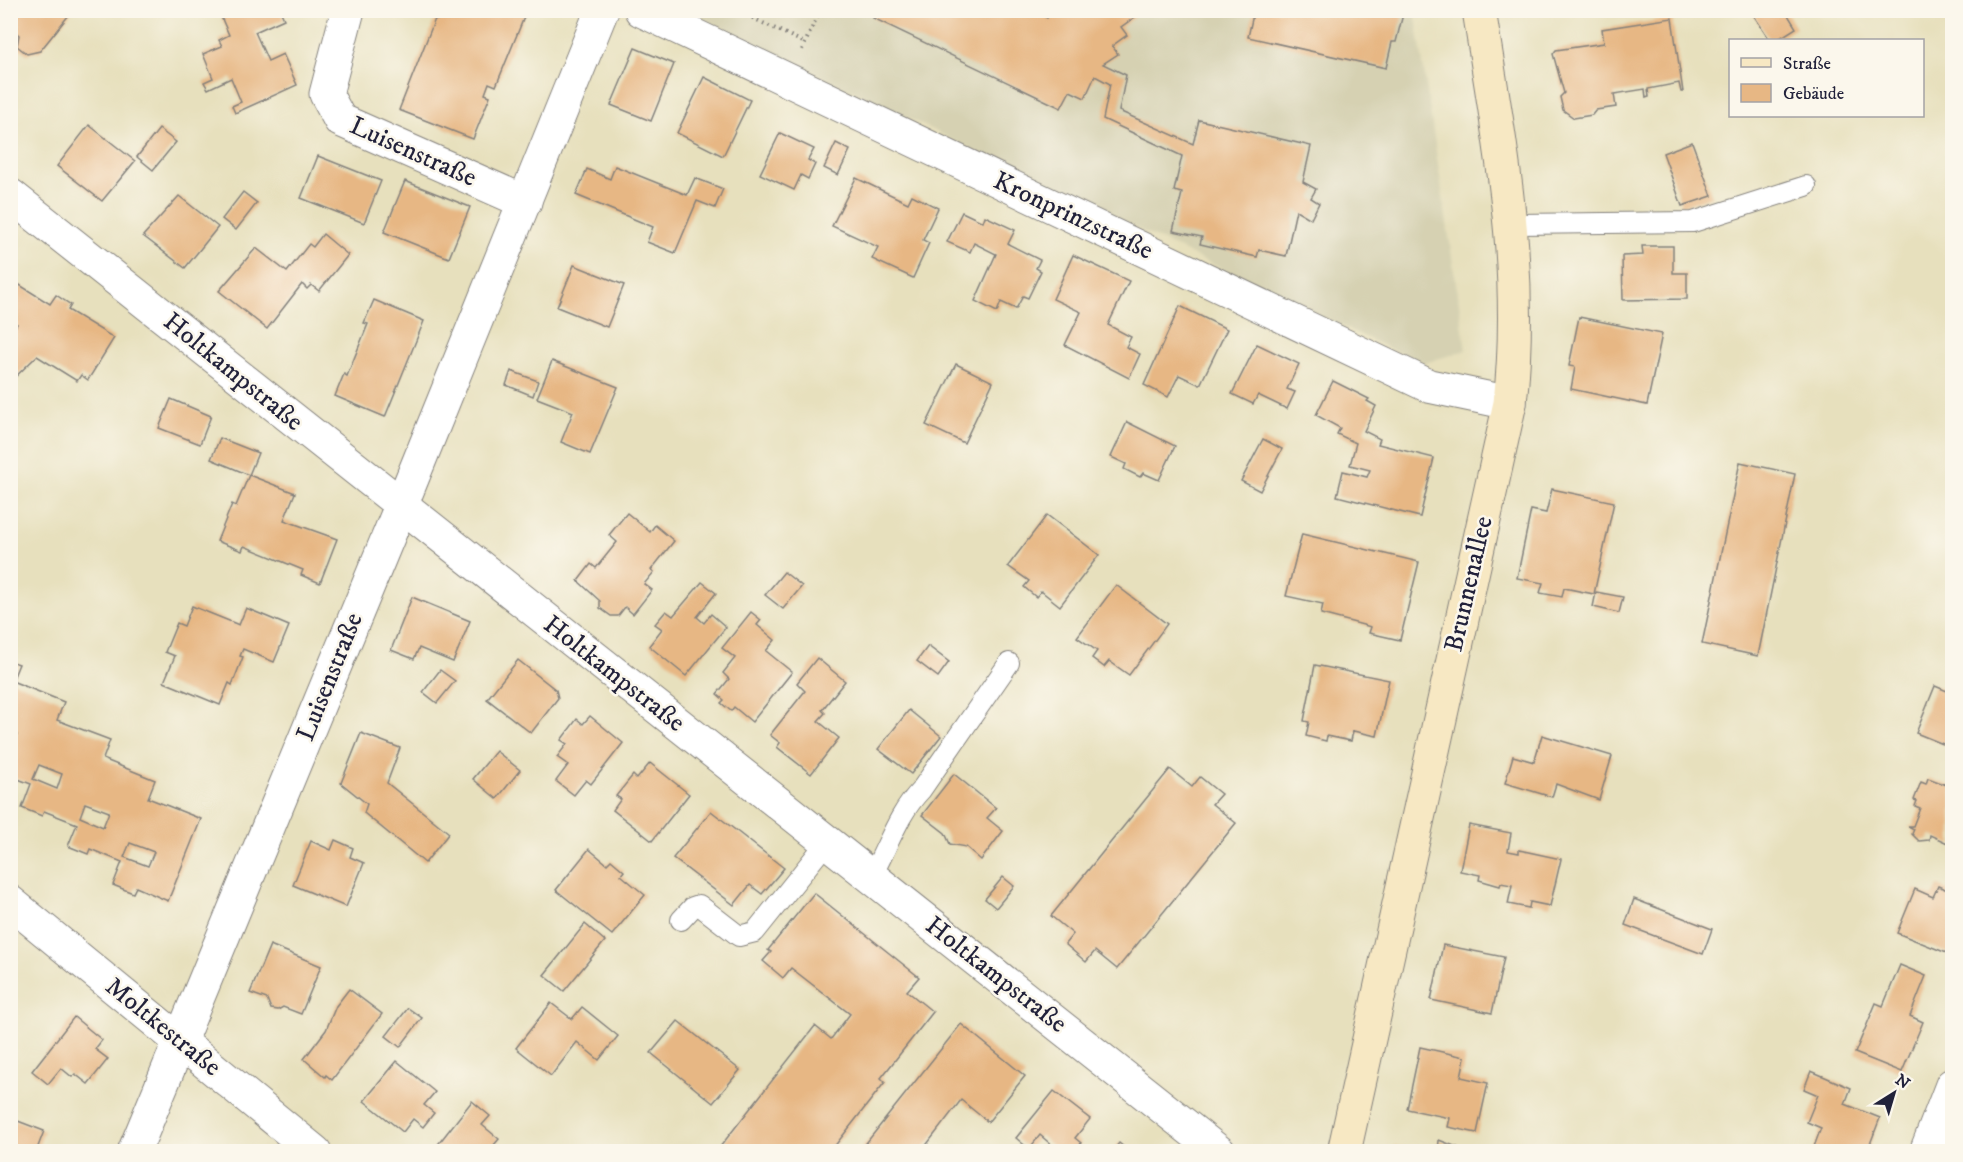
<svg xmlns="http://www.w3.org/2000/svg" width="1963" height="1162" font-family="'IM FELL DW Pica',serif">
<rect width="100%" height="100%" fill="#fbf7ec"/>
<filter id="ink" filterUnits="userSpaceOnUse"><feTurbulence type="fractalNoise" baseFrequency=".0167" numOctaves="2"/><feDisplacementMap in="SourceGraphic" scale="12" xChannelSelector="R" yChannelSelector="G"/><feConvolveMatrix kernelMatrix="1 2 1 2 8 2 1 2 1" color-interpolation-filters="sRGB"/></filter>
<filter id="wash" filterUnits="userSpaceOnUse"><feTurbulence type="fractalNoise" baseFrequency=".008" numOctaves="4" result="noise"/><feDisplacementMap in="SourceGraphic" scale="24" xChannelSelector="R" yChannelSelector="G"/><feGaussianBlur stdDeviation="1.35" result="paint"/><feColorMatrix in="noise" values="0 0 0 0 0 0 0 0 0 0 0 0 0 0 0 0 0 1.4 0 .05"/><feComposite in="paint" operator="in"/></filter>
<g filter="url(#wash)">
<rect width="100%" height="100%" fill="#e7e0bd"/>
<polygon fill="#d6d1b2" points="688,11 1415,11 1466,350 1425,363 1407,357 1058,191"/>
<g id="blocks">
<g fill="#e7b784" fill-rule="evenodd">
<polygon points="10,10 73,10 40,51 27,54 17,46 19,35 10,27"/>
<polygon points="218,10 280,10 284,19 255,32 268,61 283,54 297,85 235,113 232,106 241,102 231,78 208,89 204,82 213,78 203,54 222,46 219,40 229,35"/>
<polygon points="441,10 527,10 496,86 489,83 485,94 490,96 473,139 399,110 435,19 437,20"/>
<polygon points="877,10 1032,10 1047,18 1051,10 1131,10 1135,17 1121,27 1127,35 1112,46 1118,54 1103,64 1126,75 1119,111 1193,144 1199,120 1311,146 1303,182 1316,189 1311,198 1319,203 1311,219 1296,210 1286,256 1259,250 1257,257 1200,244 1202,237 1173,231 1182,193 1174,191 1182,156 1103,119 1110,84 1095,76 1085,98 1070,91 1061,108 873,18"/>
<polygon points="1254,10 1404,10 1396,42 1392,42 1386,68 1248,37"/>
<polygon points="1750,10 1785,10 1796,28 1777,40 1770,40"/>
<polygon points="1672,18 1683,92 1681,92 1679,83 1648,89 1649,97 1646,98 1645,89 1614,94 1616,107 1596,110 1592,115 1574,118 1563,110 1560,97 1564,93 1553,54 1556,50 1604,43 1602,29"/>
<polygon points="635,48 674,64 651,121 611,105"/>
<polygon points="704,77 750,100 723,156 677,133"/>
<polygon points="89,125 135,161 102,201 57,166"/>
<polygon points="159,129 176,142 153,170 137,157"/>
<polygon points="780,133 814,149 808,160 815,164 808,179 801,175 794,190 760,174"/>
<polygon points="1692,142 1712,196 1682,206 1663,153"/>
<polygon points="836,143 850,150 838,175 824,168"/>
<polygon points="318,156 381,181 364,223 301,198"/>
<polygon points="615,166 687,195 695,178 723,189 715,208 697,201 675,253 647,242 653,227 576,195 587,169 610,179"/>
<polygon points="856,178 908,203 912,195 938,208 923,240 929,243 913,278 872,259 878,247 832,226"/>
<polygon points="405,181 470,207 449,258 384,232"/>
<polygon points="243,192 257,203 236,230 222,219"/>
<polygon points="179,196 218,227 185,268 143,236"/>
<polygon points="962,212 983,222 985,216 1015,230 1008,244 1040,260 1036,268 1041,271 1028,298 1023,296 1016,309 1001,302 997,312 975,301 996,254 974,243 970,252 947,242"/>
<polygon points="323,234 348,255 319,291 311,285 307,289 302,284 267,329 219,291 256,248 287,272 309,244 313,247"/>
<polygon points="1642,246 1673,246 1673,273 1687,273 1687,299 1623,300 1622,256 1643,255"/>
<polygon points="1073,255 1129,281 1108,325 1131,337 1126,347 1140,354 1129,378 1065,345 1081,312 1053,299"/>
<polygon points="574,265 624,285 607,327 557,307"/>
<polygon points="10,279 50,304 56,295 71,305 68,310 114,338 88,380 81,375 77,381 37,356 10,382 10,334 17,324 10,320"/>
<polygon points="374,300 424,321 385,417 335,396 344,374 347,376 368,324 364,323"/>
<polygon points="1180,306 1227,329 1200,385 1179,375 1168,397 1144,385"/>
<polygon points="1579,317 1662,334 1647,405 1571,389 1575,367 1569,366"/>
<polygon points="1257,344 1299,364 1287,389 1295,392 1287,409 1258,395 1253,404 1232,394"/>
<polygon points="552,361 618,387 590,454 561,442 573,412 537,398"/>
<polygon points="956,364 993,382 964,443 926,425"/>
<polygon points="511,371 538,381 533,396 506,385"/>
<polygon points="1333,381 1369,399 1367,401 1376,406 1364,431 1380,439 1378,444 1434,458 1420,517 1337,496 1343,471 1367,477 1370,470 1350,465 1356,443 1337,434 1340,428 1316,415"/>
<polygon points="171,399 211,416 200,444 159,428"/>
<polygon points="1127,422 1175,446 1159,480 1143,473 1140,477 1124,469 1126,464 1111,457"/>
<polygon points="220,438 258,453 249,475 211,459"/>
<polygon points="1263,439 1282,449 1260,491 1241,481"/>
<polygon points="1740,462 1795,474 1758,656 1702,644"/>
<polygon points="249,475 295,493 284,520 337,539 320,583 301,575 303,570 244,546 242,551 217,541 232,504 236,506"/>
<polygon points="1552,489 1614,502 1594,594 1564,588 1562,597 1540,593 1543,583 1517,578 1531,510 1546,513"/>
<polygon points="627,513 650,532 655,525 674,541 651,570 654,572 644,584 652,590 633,614 625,607 618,616 611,616 600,608 600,601 578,581 591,564 596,568 617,542 609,535"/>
<polygon points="1047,515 1099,555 1060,606 1041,591 1036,597 1024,587 1029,581 1008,566"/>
<polygon points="1302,534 1419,562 1400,640 1369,633 1371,627 1321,614 1323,604 1286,596"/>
<polygon points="784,572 802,586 783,609 765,595"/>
<polygon points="702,582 716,593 697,617 704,623 711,614 726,627 686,676 649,646 662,629 655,624 666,611 673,616"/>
<polygon points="1116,585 1167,624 1129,675 1109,661 1104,667 1092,658 1097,651 1077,637"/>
<polygon points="1596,592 1623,597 1619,613 1593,607"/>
<polygon points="412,597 470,621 453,662 419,648 414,659 391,650"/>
<polygon points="192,606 239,625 246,608 289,626 274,662 243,649 240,656 243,657 232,685 229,683 220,705 164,682 175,656 165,652 177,623 184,626"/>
<polygon points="751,612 761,620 757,625 775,640 766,651 792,672 752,722 734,707 731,711 721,703 724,700 717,694 729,679 723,673 735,658 722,648"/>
<polygon points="928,646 949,662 938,677 917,661"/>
<polygon points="817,658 845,681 822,710 825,713 818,721 839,738 811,774 777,747 780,743 770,735 805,691 797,683"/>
<polygon points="518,660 556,690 558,698 531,733 487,699"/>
<path d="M10 661 19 664 12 681 64 702 57 720 110 740 103 759 155 780 148 798 201 819 168 901 136 887 133 893 113 885 122 862 90 849 88 854 68 846 77 824 44 811 42 816 22 808 31 784 10 776V749L17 735 10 733ZM39 765 62 774 57 789 33 779ZM85 803 109 812 103 827 80 817ZM130 843 154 852 148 866 124 857Z"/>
<polygon points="1315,665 1389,680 1377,736 1353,731 1351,741 1327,736 1326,741 1306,736 1309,722 1304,721"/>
<polygon points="440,670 455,681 437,703 423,692"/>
<polygon points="1935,686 1952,693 1952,741 1948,746 1916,733"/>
<polygon points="909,710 941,736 911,774 878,749"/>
<polygon points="590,716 623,743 591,784 586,780 574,795 556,781 568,765 557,757 567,744 561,740 577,719 583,724"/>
<polygon points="361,733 400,748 387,783 449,833 425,863 364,813 367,804 341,783"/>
<polygon points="1542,735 1612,756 1599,800 1556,784 1552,797 1505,783 1513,756 1534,762"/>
<polygon points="496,751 520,770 497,799 473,779"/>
<polygon points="650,763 689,794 652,841 613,810 621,799 616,796 633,775 637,779"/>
<polygon points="1170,769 1192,787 1200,777 1221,794 1212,804 1236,823 1117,969 1095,951 1086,962 1065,944 1073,934 1051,916"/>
<polygon points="954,774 996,808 987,818 1003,831 981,860 966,847 950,844 945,833 922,815"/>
<polygon points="1928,778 1952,787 1952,845 1930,835 1929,840 1919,841 1912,834 1914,829 1908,826 1913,826 1920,808 1915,806 1917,801 1914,800 1921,782 1926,784"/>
<polygon points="711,811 784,868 762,894 750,885 734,905 673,858"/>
<polygon points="1469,825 1511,833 1508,851 1519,853 1519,850 1561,859 1550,906 1530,902 1529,908 1508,904 1512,885 1501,883 1500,886 1479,880 1480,875 1460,871"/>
<polygon points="335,840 353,848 350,857 364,863 346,907 293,885 311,841 331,850"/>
<polygon points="589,849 607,864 611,860 624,871 621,875 645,895 612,935 556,890"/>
<polygon points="1003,877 1014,886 996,908 985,899"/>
<polygon points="1938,886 1952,892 1949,903 1952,904 1952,944 1949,954 1897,933 1915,889 1933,897"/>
<polygon points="814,893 919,977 907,991 933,1012 881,1078 885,1082 830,1152 716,1152 815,1026 831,1039 850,1014 791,968 783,978 763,961 771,952 768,950"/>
<polygon points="1634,899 1712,929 1703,954 1625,925"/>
<polygon points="585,924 605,941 564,991 544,975"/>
<polygon points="270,945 321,966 301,1014 283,1007 278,1010 271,1009 267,999 250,993"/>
<polygon points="1443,945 1504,957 1492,1013 1431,1000"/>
<polygon points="1900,965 1926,976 1910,1016 1923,1022 1902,1072 1855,1053 1876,1003 1883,1006"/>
<polygon points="349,989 382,1014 332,1080 326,1075 325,1077 304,1059 326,1030 336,1006"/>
<polygon points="551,1003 572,1019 582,1007 618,1036 599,1060 577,1042 551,1076 516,1048"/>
<polygon points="408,1008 422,1018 400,1047 386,1036"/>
<polygon points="74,1017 102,1040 95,1049 108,1059 88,1084 75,1074 72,1077 61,1068 48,1084 32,1071"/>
<polygon points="678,1021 740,1070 713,1103 651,1053"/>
<polygon points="961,1024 1025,1076 988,1122 961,1100 921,1152 859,1152"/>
<polygon points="1420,1047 1465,1057 1461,1077 1488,1083 1477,1133 1448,1127 1450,1118 1407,1109"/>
<polygon points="397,1061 435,1092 424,1105 434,1113 423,1127 413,1119 403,1132 364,1101"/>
<polygon points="1811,1071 1851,1088 1845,1104 1880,1118 1867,1152 1812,1152 1821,1128 1807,1122 1818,1095 1804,1089"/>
<polygon points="1054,1091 1090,1119 1075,1138 1081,1143 1075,1152 1060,1152 1040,1135 1029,1149 1016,1138"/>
<polygon points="472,1101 490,1116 482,1125 499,1139 488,1152 432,1152"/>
<polygon points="10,1118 44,1131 36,1152 10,1152"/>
<polygon points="1439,1140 1467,1151 1467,1152 1438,1152"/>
<polygon points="1119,1143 1130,1152 1112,1152"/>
<polygon points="1394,1146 1420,1150 1420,1152 1393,1152"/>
</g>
</g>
</g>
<g filter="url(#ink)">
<use href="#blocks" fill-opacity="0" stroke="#84817c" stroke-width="1.5"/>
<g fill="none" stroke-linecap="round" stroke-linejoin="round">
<g stroke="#84817c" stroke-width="22">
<g id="lane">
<polyline points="1512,224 1693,222 1806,186"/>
<path d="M871 877C888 847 897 815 921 790L1009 663"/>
<polyline points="681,920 693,907 699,905 739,936 755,932 827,842"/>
</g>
</g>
<g stroke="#84817c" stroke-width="35">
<g id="street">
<polyline points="348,10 326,94 340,120 525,202"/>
<polyline points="641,10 1429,386 1510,403"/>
<polyline points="10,195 1219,1152"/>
<polyline points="10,902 315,1152"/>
<polyline points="134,1152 401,506 602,10"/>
<polyline points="1926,1152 1952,1085"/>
</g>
</g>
<g stroke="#84817c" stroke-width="35">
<path id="secondary" d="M1344 1152 1510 403C1525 266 1500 144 1479 10"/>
</g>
<g stroke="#84817c" stroke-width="4" stroke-dasharray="1.5 4.5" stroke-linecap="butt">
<polyline points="736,10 805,43"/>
<polyline points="802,50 820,10"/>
</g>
<use href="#lane" stroke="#fff" stroke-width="20"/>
<use href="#street" stroke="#fff" stroke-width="33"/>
<use href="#secondary" stroke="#f7e8c3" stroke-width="33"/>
</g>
</g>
<g text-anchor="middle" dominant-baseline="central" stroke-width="5" stroke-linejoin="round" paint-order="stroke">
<g font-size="26" fill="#22223b" stroke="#fbf7ec">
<text transform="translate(413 152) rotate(24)">Luisenstraße</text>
<text transform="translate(1073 216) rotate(25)">Kronprinzstraße</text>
<text transform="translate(233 372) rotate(39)">Holtkampstraße</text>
<text transform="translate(1469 584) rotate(-77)">Brunnenallee</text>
<text transform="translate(614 674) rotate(38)">Holtkampstraße</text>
<text transform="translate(330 677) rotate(-68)">Luisenstraße</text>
<text transform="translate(996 975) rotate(38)">Holtkampstraße</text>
<text transform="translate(163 1027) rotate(39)">Moltkestraße</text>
</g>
</g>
<rect width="1963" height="1162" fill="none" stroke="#fbf7ec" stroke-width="36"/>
<rect x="1729" y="39" width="195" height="78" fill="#fbf7ec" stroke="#a4a2a5" stroke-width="1.5"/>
<rect x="1741" y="58" width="30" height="9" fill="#f7e8c3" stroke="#a4a2a5" stroke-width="1.5"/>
<text x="1783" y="69" font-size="18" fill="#22223b">Straße</text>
<rect x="1741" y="84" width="30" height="18" fill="#e7b784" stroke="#a4a2a5" stroke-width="1.5"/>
<text x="1783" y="99" font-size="18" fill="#22223b">Gebäude</text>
<g transform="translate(1894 1093) rotate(37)" stroke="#fbf7ec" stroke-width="4.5" paint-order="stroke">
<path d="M0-4.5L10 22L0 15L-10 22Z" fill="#22223b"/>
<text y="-9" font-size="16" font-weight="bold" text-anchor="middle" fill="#22223b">N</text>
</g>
</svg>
